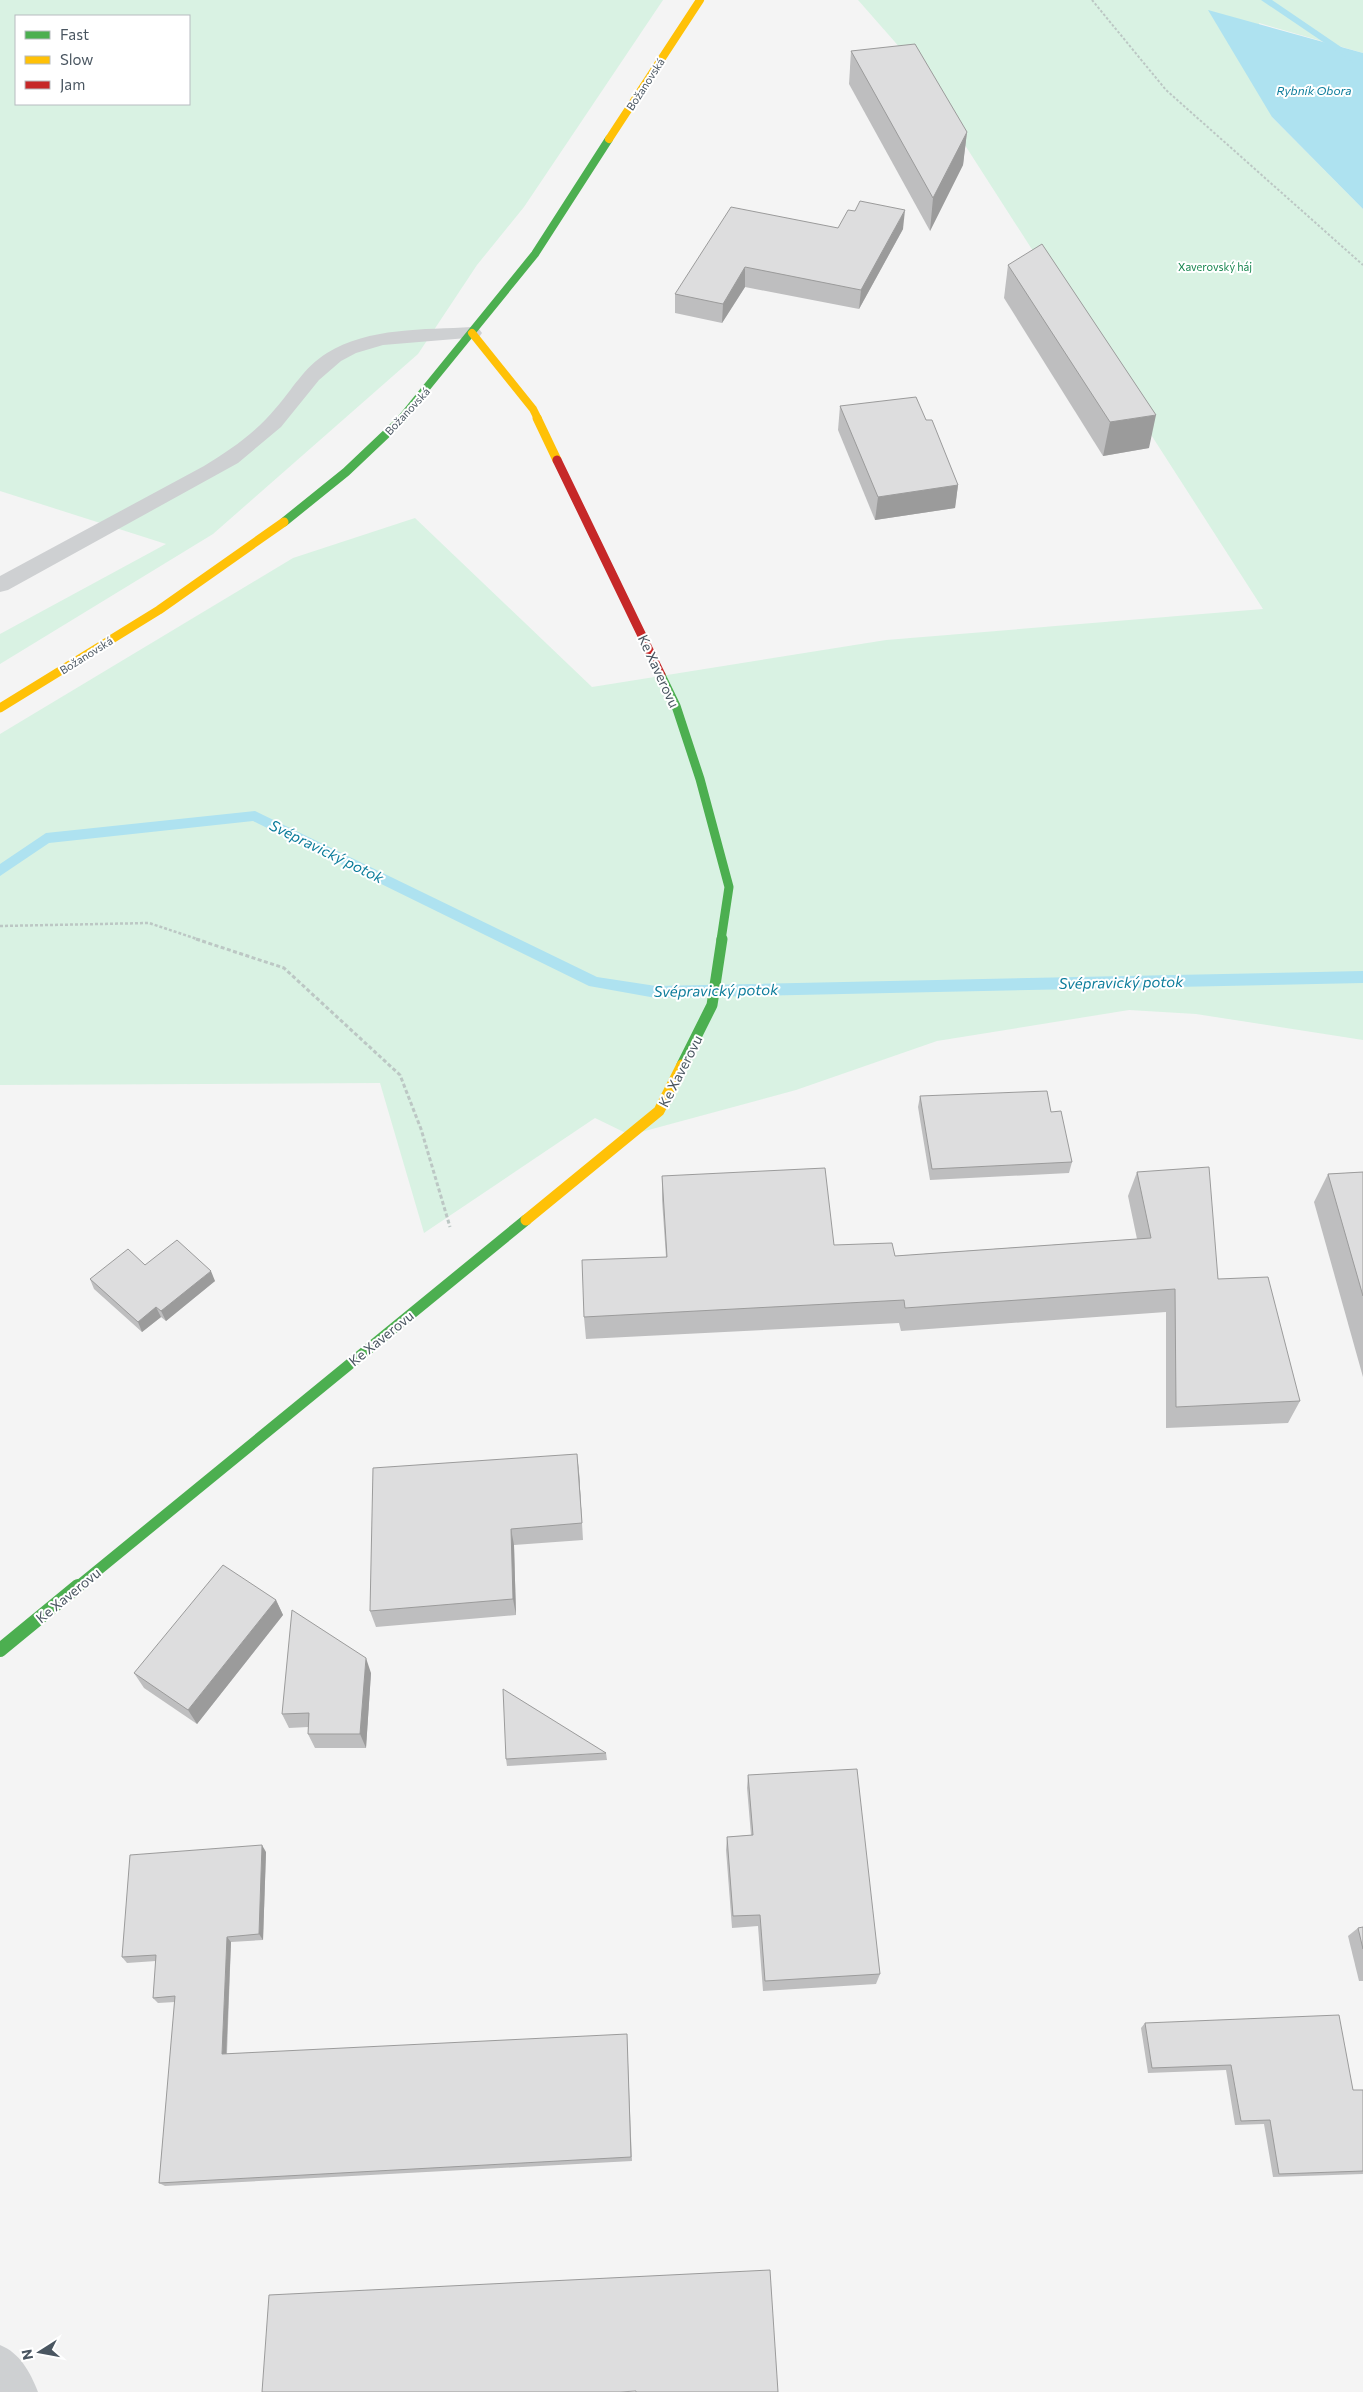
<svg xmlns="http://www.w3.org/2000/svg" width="1363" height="2392" font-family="Commissioner,sans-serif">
<rect width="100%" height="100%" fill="#f4f4f4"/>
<g fill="#d9f2e3" fill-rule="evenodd">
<path d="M0 0H663L524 207 477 265 418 354 213 534 0 664V634L166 544 0 491ZM16 16H189V104H16Z"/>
<polygon points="858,0 1363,0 1363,53 1259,23 1272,117 1363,209 1363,1040 1196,1014 1129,1010 937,1041 796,1090 630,1135 595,1118 424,1233 380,1083 0,1085 0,734 293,558 415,518 592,687 886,640 1263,609 909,58"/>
</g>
<polygon fill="#aee2f0" points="1208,10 1363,53 1363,209 1272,117"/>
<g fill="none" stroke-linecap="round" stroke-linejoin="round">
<g fill="#aee2f0" fill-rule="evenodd">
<polygon points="1261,0 1272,0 1363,62 1363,69"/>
<polygon points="255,811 597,977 656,986 1363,971 1363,983 656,998 589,986 253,821 49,843 0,876 0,864 46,833"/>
</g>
<polyline stroke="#bcc7c4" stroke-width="2" stroke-dasharray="2.5 2" stroke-linecap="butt" points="1092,0 1166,90 1363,265"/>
<polyline stroke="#bcc7c4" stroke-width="2.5" stroke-dasharray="3 2" stroke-linecap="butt" points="0,926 149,923 200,940"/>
<polyline stroke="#bcc7c4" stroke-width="3" stroke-dasharray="4 2.5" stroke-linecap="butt" points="196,939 284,968 400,1075 421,1129 450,1227"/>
<path fill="#ced0d2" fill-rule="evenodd" d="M472 327 479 329 482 333 479 337 383 345 356 353 341 361 319 380 281 427 238 463 8 590 0 592V576L204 466C230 450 255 433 275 409 292 390 304 367 327 353 369 327 424 330 472 327Z"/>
<path fill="#ced0d2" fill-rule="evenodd" d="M0 2345C20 2353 30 2372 38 2392H0Z"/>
<polyline stroke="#4caf50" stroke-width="8" points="401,419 535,254 609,139"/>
<g stroke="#4caf50" stroke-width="9">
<polyline points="284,522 346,472 403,418"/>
<polyline points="661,675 676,706 700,779 729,887 721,940"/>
</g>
<g stroke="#4caf50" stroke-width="11">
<polyline points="682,1065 712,1005 722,939"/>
<polyline points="76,1588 526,1220"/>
</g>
<polyline stroke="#4caf50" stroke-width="14" points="0,1650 78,1586"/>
<g stroke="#ffc107" stroke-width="8">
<polyline points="609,139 700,0"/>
<polyline points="472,333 533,409 538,419"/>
</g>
<g stroke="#ffc107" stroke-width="9">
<polyline points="537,418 557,460"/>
<polyline points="0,708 159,610 284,522"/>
</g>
<polyline stroke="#ffc107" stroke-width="11" points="526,1220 659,1111 682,1065"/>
<polyline stroke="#c62828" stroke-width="9" points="557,460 661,675"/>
</g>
<g fill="#bebebf">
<polygon points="851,51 967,132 963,165 930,231 849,84"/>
<polygon points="838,228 903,229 859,309 745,287 722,323 675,313 675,294"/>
<polygon points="1008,265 1149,448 1103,456 1004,298"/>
<polygon points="840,406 926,420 958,485 955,508 875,520 838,430"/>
<polygon points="920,1096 1051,1112 1072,1162 1069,1173 930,1180 918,1107"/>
<polygon points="1137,1172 1218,1279 1300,1401 1288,1423 1166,1428 1166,1312 901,1331 899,1323 586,1339 584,1317 666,1257 662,1200 662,1176 834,1245 895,1256 1137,1239 1128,1196"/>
<polygon points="1363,1172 1363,1377 1314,1202 1328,1174"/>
<polygon points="145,1265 215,1281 166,1321 161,1317 142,1332 94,1289 90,1279"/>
<polygon points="579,1472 583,1540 514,1545 516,1615 376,1627 370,1611"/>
<polygon points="276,1600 283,1615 197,1724 144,1688 134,1673"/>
<polygon points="371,1673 366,1748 315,1748 308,1734 308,1727 289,1728 282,1714"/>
<polygon points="606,1753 607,1760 507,1766 506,1759"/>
<polygon points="748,1775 880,1974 876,1984 763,1991 758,1926 732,1928 726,1850 727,1837 751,1835 747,1788"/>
<polygon points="266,1852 263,1940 231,1942 227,2054 627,2038 632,2161 165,2186 159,2183 175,2002 158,2003 153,1998 156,1961 127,1963 122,1957"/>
<polygon points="1363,1927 1363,1981 1359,1981 1348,1936 1358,1928"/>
<polygon points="1145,2023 1353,2090 1363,2090 1363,2174 1273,2177 1264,2124 1235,2125 1226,2070 1148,2073 1141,2028"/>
</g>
<g fill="#9b9b9b">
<polygon points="967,132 963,165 930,231 933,198"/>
<polygon points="905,210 903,229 859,309 861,290"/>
<polygon points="745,267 745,287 722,323 723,304"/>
<polygon points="1156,415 1149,448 1103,456 1110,422"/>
<polygon points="958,485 955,508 875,520 878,497"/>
<polygon points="211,1271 215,1281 166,1321 161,1311"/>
<polygon points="156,1307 161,1317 142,1332 138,1322"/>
<polygon points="577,1454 579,1472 583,1540 582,1523"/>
<polygon points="511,1529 514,1545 516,1615 513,1599"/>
<polygon points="276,1600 283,1615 197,1724 188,1710"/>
<polygon points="366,1658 371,1673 366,1748 360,1734"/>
<polygon points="262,1845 266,1852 263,1940 259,1934"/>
<polygon points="227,1937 231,1942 226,2059 222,2054"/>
</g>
<g fill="#ddddde" stroke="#9b9b9b">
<polygon points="915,44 967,132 933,198 851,51"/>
<polygon points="860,201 905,210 861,290 745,267 723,304 675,294 731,207 838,228 848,210 855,211"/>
<polygon points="1042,244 1156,415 1110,422 1008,265"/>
<polygon points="916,397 926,420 932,420 958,485 878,497 840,406"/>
<polygon points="1047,1091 1051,1112 1061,1111 1072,1162 932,1169 920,1096"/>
<polygon points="1209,1167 1218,1279 1268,1277 1300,1401 1176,1407 1175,1289 905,1308 904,1300 584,1317 582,1260 667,1257 662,1176 825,1168 834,1245 892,1243 895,1256 1151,1238 1137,1172"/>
<polygon points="1363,1172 1363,1296 1328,1174"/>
<polygon points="177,1240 211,1271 161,1311 156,1307 138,1322 90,1279 128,1249 145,1265"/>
<polygon points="577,1454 582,1523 511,1529 513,1599 370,1611 373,1468"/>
<polygon points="223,1565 276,1600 188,1710 134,1673"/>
<polygon points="292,1610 366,1658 360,1734 308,1734 309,1713 282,1714"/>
<polygon points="503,1689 606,1753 506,1759"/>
<polygon points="857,1769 880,1974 765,1981 760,1915 733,1916 727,1837 753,1835 748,1775"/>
<polygon points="262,1845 259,1934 227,1937 222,2054 627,2034 631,2157 159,2183 175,1996 153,1998 156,1955 122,1957 130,1855"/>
<polygon points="1363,1927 1363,1949 1358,1928"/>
<polygon points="1339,2015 1353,2090 1363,2090 1363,2171 1279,2174 1270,2120 1241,2121 1231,2065 1152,2068 1145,2023"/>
<polygon points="770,2270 778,2392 636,2392 636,2391 620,2392 262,2392 269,2295"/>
</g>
<g text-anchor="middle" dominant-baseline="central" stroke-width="4" stroke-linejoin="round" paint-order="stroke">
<g font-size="11" fill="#4a5661" stroke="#fff">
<text transform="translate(645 84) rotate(-57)">Božanovská</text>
<text transform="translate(407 411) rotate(-47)">Božanovská</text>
<text transform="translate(86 655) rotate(-32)">Božanovská</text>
</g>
<g font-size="11" fill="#17864f" stroke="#fff">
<text x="1215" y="266">Xaverovský háj</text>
</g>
<g font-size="12" font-style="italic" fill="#0c7c9b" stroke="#fff">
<text x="1314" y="90">Rybník Obora</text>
</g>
<g font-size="14" fill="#4a5661" stroke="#fff">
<text transform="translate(659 671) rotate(65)">Ke Xaverovu</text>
<text transform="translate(680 1071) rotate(-63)">Ke Xaverovu</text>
<text transform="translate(381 1338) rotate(-39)">Ke Xaverovu</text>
<text transform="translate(68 1595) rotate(-39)">Ke Xaverovu</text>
</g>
<g font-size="15" font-style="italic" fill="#0c7c9b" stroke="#fff">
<text transform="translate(327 851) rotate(26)">Svépravický potok</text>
<text transform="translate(1121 982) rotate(-1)">Svépravický potok</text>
<text transform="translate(716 990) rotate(-1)">Svépravický potok</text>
</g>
</g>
<rect x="15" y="15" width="175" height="90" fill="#ffffff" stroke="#b7bbc0"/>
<rect x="25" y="31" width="25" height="8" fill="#4caf50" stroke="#b7bbc0"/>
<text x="60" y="40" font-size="15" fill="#4a5661">Fast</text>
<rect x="25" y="56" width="25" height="8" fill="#ffc107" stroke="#b7bbc0"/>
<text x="60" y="65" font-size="15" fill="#4a5661">Slow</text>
<rect x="25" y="81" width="25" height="8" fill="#c62828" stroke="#b7bbc0"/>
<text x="60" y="90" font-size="15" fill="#4a5661">Jam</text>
<g transform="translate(40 2352) rotate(259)" stroke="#ffffff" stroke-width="4" paint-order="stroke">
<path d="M0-4L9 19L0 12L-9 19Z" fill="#4a5661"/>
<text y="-8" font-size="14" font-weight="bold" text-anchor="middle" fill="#4a5661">N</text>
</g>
</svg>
